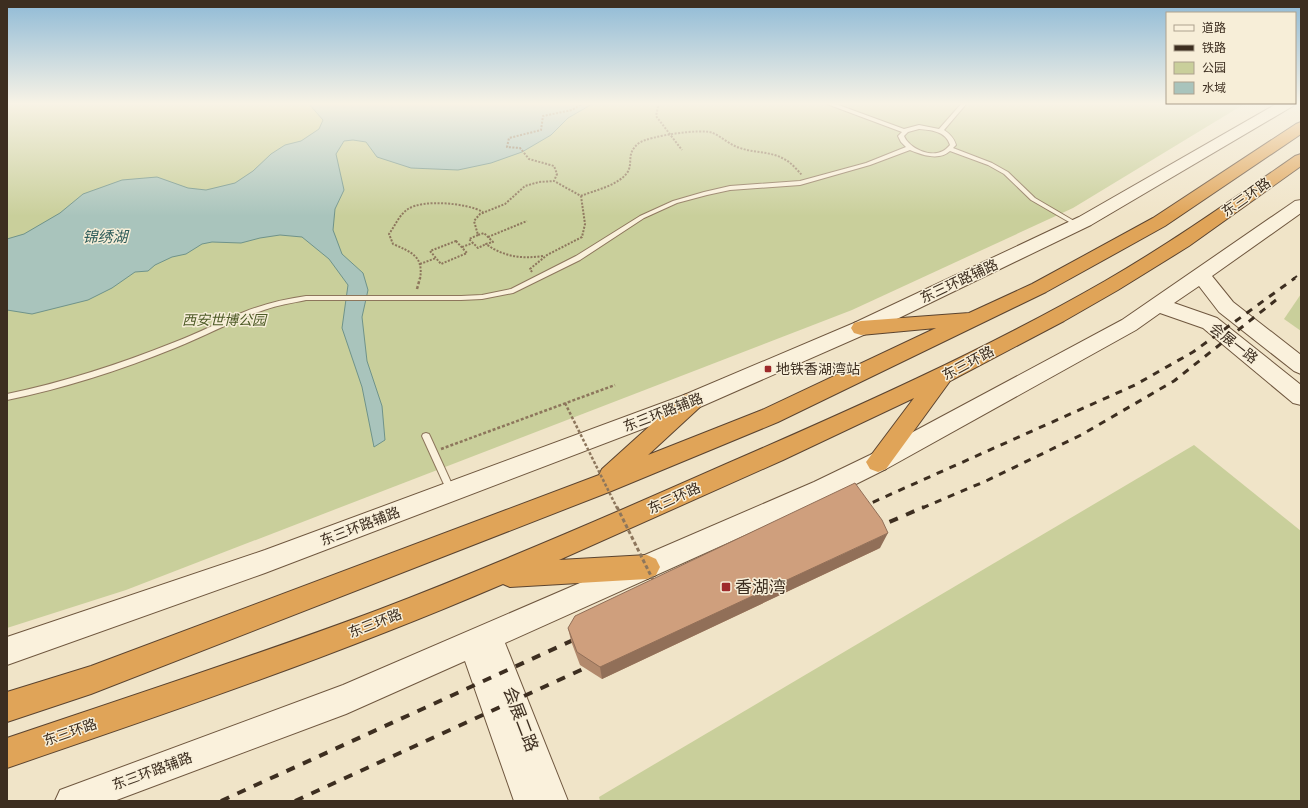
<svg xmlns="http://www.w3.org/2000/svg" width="1308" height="808" font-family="Merriweather,'Noto Sans SC',serif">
<rect width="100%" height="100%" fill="#f0e4c8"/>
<g fill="#c9cf9b">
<polygon points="7,103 1246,103 1073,208 852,310 126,590 7,628"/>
<polygon points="1301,294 1301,331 1284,319"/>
<polygon points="1194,445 1301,531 1301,801 600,801 599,797"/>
</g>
<polygon fill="#a9c4bc" stroke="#6f938a" points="308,103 594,103 568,118 551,135 522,152 491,163 458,170 411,168 377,157 366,142 353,140 344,141 336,154 344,190 335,209 333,230 342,254 363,273 368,290 362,317 367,361 382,406 385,440 374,447 362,387 342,328 348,285 329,259 302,237 280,235 260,238 241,243 212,242 202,244 186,254 172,257 155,265 148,271 135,272 112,288 88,300 32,314 7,310 7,239 24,234 60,213 83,194 122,180 157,177 188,188 206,190 235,183 253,171 271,154 285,145 301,141 319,129 323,120"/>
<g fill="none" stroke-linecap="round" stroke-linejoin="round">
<g stroke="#8d765c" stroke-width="2">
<g id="lane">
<path d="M827 103H833L904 129 919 125 939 129 962 103H967L944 130C950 134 954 138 956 145L953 148 992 163 1008 172 1035 198 1081 225 1080 226H1076L1031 200 1004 174 988 165 950 151C939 161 922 155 910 150L870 165 800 185 730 190 707 195 677 203 644 218 580 260 513 293 482 299 461 300H306C292 303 278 305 264 310 234 320 205 336 175 348 121 370 65 388 7 400V394C65 382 120 364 175 342 199 333 221 321 244 312 264 304 285 299 306 296H461L482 295 511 289 576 256 640 216 673 201 704 192 730 186 800 181 866 163 906 147 901 142 898 136 902 132 827 104ZM919 129C931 130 946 131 950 145 948 147 945 150 943 151 930 158 909 148 904 136L908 132Z"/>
<polygon points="426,433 429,434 430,436 455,491 454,494 451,495 448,494 447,491 422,436 423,434"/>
</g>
</g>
<g stroke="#6f573f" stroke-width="2">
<g id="secondary">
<polygon points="1278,103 1295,103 1293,106 1091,225 868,333 700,407 265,573 7,665 7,637 265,550 684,395 854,323 1079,217"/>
<polygon points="1301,200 1301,213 1212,276 1233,302 1301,355 1301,374 1294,371 1219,312 1199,286 1174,303 1217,318 1301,385 1301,405 1293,403 1203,328 1160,313 1136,330 886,469 832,496 505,643 568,801 514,801 465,661 346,714 114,801 55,801 60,790 343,685 814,482 870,455 1122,320 1295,201"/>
</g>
</g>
<g stroke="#5b4430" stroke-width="2">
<g id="highway">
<polygon points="1301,122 1301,134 1165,226 1046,292 778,422 609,492 91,694 7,722 7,692 91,666 599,475 602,469 684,395 692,393 700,395 703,401 700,407 648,455 762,410 936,328 861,335 854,333 851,328 854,323 861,321 969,313 1032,284 1153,218 1296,124"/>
<path d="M1301 154V166L1189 246 1118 290 1064 321 950 381 886 469 878 472 870 469 866 462 914 398 783 460 559 560 647 555 656 559 660 567 656 575 647 579 510 587 503 584C340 654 174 711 7 768V738C131 696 255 656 378 610 495 565 611 515 726 464 855 408 983 351 1105 281 1171 243 1233 199 1295 156Z"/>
</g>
</g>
<g stroke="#8d765c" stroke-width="2" stroke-dasharray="2 1.5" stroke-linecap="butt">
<polyline points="656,103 658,107 656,116 682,150"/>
<path d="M581 196C595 190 617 186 627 173 634 163 625 154 639 143 649 136 702 128 713 133 722 137 730 145 740 148 754 153 770 151 784 159 791 162 797 170 802 175"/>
<polyline points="478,235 469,239 478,248 486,244"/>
<polyline points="488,237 527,221"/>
<polygon points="456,241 467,253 441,264 430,251"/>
<polyline points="462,247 473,243"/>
<path d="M543 256C522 259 504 257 486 244L493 242 484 233 478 235 474 221 480 214 505 204 525 186 539 182 554 181"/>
<polyline points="420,264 436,258"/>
<polyline points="532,272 530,269 547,255 582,237 585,224 581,196 554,181 557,174 554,166 529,159 520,148 507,147 509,138 541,130 543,116 572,110 583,103"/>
<path d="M420 279C424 256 411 252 393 244L389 234C395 226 399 215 408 209 423 199 467 203 483 212"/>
</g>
<g stroke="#8d765c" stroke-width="2.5" stroke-dasharray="3 2" stroke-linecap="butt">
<polyline points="417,289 420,278"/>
<polyline points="441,449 615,385"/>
</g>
<use href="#lane" fill="#faf1dc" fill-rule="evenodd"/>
<use href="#secondary" fill="#faf1dc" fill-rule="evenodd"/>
<use href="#highway" fill="#e0a458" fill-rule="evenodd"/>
<polyline stroke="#3d2e20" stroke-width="2" stroke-dasharray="5 5" stroke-linecap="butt" points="1293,279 1301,273"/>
<g stroke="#3d2e20" stroke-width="3" stroke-dasharray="7 7" stroke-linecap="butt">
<polyline points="860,508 1135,385 1193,352 1295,278"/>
<polyline points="922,508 986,481 1081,435 1174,381 1276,300"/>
</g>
<g stroke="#3d2e20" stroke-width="4" stroke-dasharray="9 9" stroke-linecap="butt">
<polyline points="860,508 862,507"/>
<polyline points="873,529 924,507"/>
<polyline points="221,801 582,636"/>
<polyline points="295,801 594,664"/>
</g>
<polyline stroke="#8d765c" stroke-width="2.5" stroke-dasharray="3 2" stroke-linecap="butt" points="565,403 617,508"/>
<polyline stroke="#8d765c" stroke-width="3" stroke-dasharray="4 2.5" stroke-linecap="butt" points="617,507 654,582"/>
</g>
<polygon fill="#b2896c" points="880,548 602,679 580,665 571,641 568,628"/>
<polygon fill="#916f58" points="888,533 880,548 602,679 600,667"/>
<polygon fill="#cf9f7d" stroke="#916f58" points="855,483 882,520 888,533 600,667 577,652 568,628 575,616"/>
<linearGradient id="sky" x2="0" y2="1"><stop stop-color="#8fbad6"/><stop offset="0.48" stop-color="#f8f3e6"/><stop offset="1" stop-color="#f8f3e6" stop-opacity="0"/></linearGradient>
<rect width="1308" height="216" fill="url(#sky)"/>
<g fill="#9e2a2b" stroke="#f7eed8" stroke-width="1.5">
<rect x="764" y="365" width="8" height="8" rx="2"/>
<rect x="721" y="582" width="10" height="10" rx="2"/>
</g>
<g text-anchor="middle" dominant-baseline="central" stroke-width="3" stroke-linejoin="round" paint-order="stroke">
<g font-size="14" fill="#3d2e20" stroke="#f7eed8">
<text transform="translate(1246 197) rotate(-35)">东三环路</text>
<text transform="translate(959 281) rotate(-25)">东三环路辅路</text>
<text transform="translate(1234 343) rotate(38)">会展一路</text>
<text transform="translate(968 363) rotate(-28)">东三环路</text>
<text transform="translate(663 412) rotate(-21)">东三环路辅路</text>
<text transform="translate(674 498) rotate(-24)">东三环路</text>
<text transform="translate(360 526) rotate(-21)">东三环路辅路</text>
<text transform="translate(375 623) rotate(-21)">东三环路</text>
<text transform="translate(70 732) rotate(-19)">东三环路</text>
<text transform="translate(152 771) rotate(-20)">东三环路辅路</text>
</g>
<g font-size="14" font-style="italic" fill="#4d5a26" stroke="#f7eed8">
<text x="224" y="320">西安世博公园</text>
</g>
<g font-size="14" fill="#3d2e20" stroke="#f7eed8" text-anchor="start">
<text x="776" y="369">地铁香湖湾站</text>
</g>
<g font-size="15" font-style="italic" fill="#2f5d5a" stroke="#f7eed8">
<text x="105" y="236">锦绣湖</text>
</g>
<g font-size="17" fill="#3d2e20" stroke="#f7eed8" text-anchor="start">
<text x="735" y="587">香湖湾</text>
</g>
<g font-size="17" fill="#3d2e20" stroke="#f7eed8">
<text transform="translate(521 719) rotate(69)">会展二路</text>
</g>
</g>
<rect width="1308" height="808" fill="none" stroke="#3d2e20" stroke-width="16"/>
<rect x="1166" y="12" width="130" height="92" fill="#f7eed8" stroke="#ada18e"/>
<rect x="1174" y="25" width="20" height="6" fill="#faf1dc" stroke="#ada18e"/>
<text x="1202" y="32" font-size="12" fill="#3d2e20">道路</text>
<rect x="1174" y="45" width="20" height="6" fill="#3d2e20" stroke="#ada18e"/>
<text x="1202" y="52" font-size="12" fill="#3d2e20">铁路</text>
<rect x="1174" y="62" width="20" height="12" fill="#c9cf9b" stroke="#ada18e"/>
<text x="1202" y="72" font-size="12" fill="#3d2e20">公园</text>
<rect x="1174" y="82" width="20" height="12" fill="#a9c4bc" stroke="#ada18e"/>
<text x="1202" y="92" font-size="12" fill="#3d2e20">水域</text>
</svg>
